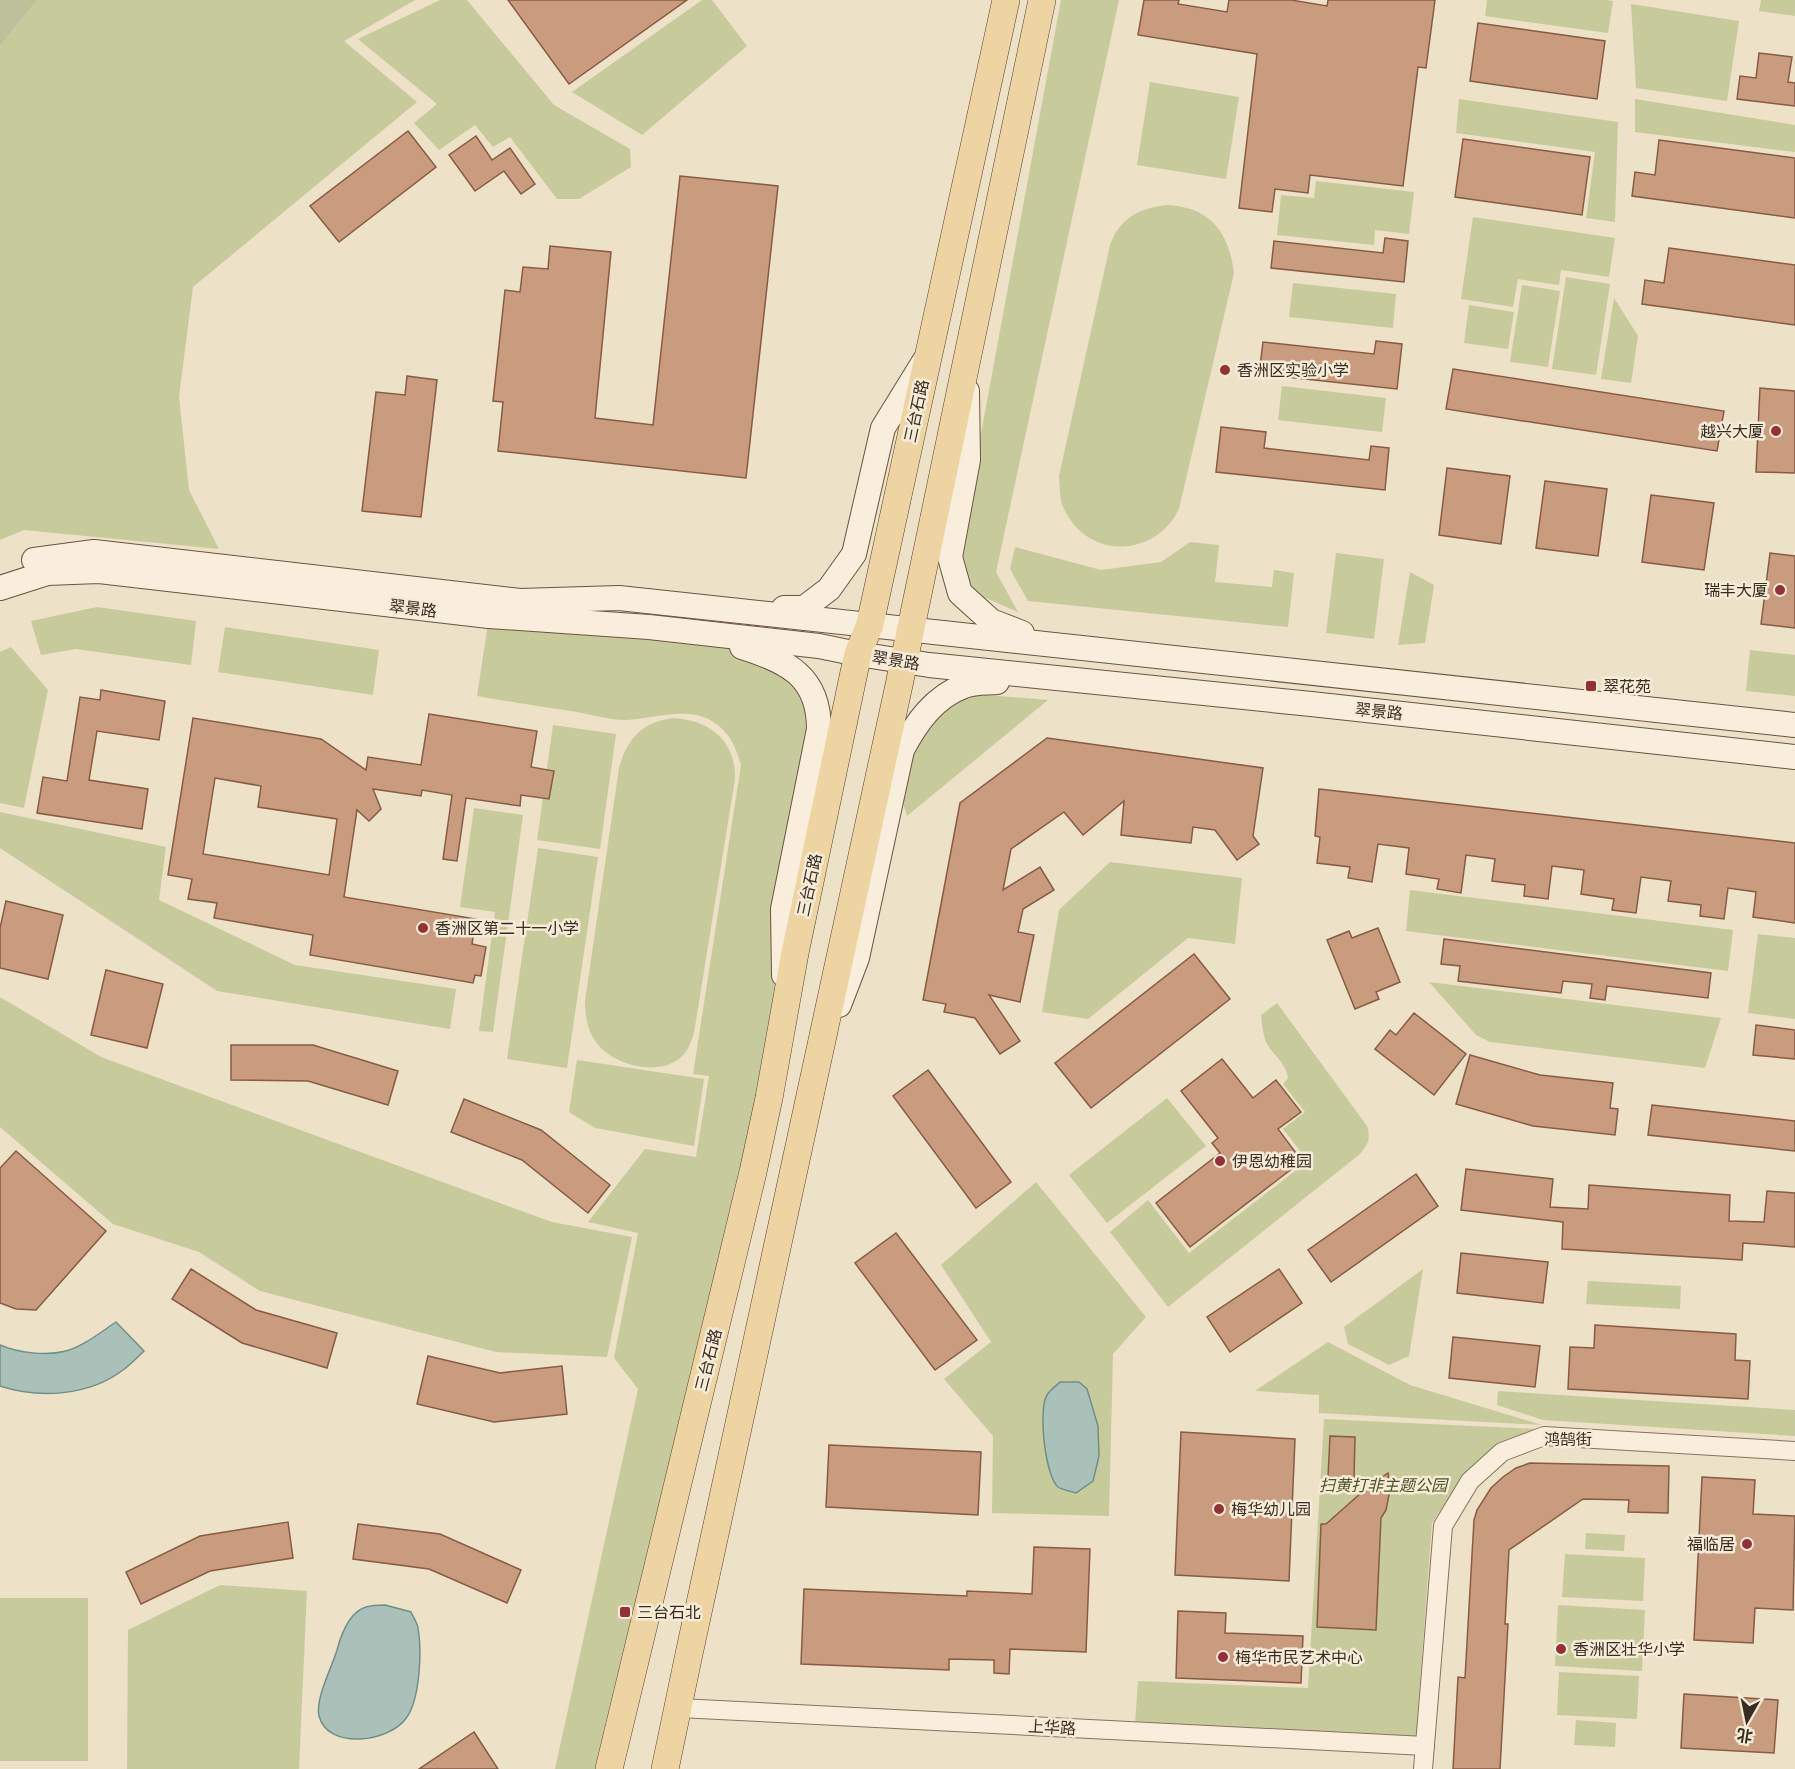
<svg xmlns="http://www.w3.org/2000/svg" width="1795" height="1769" font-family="'IBM Plex Serif','Noto Sans SC',serif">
<rect width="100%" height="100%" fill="#ede1c8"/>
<g fill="#c7cb9c">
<polygon points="37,0 415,0 344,41 417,102 193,287 179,397 189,490 219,549 24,530 0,540 0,46"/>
<polygon points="440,0 467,0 554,105 630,149 631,167 579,199 557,199 510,137 493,147 475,125 439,150 414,123 437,104 358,39"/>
<polygon points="702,0 712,0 747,46 642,135 572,92"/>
<polygon points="1061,0 1119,0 996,572 1018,612 974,593 959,553"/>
<polygon points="1487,0 1607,0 1613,1 1608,33 1485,16"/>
<polygon points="1761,0 1795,0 1795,16 1759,11"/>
<polygon points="1631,4 1739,21 1727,101 1636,88"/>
<polygon points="1150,82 1239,97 1226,179 1137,165"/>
<polygon points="1459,99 1618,122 1615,222 1586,218 1595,152 1456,133"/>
<polygon points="1635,99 1795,125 1795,152 1635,132"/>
<polygon points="1316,181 1414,192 1409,234 1375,230 1374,245 1277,235 1281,195 1314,198"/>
<path d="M1167 205C1210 207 1229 232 1234 273L1179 509C1155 558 1088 560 1064 509 1059 499 1060 487 1059 476L1110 245C1120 218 1139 208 1167 205Z"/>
<polygon points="1473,217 1615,238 1609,277 1561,270 1559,285 1518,279 1513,307 1461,299"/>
<polygon points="1566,277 1610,284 1596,375 1552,369"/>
<polygon points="1293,283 1396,294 1393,328 1289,317"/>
<polygon points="1522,285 1560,291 1548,367 1510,362"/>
<polygon points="1614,298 1638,336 1631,383 1601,379"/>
<polygon points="1469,305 1514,312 1508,349 1464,343"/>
<polygon points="1282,386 1386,398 1382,432 1278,420"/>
<polygon points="1190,542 1219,545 1215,582 1272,587 1274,570 1294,573 1288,627 1028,601 1010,569 1015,547 1101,570 1161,562"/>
<polygon points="1336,553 1384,559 1374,639 1326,633"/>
<polygon points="1410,572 1434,585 1425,643 1398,645"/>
<polygon points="97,607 196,621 191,665 76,649 41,655 31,621"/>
<path d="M489 617 740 647 813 694 784 1010 609 1769H555L638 1389 614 1358 638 1233 588 1222 645 1149 696 1157 709 1076 693 1074 741 765C736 747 729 731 712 721 685 706 654 719 626 720 610 720 593 715 577 712 544 707 510 702 477 696Z"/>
<polygon points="225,627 379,650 373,695 218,672"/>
<polygon points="11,647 48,690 24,808 0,803 0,652"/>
<polygon points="1750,650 1795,655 1795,696 1746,691"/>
<polygon points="975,694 1048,700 907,816 901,797 911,753 923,732 945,708"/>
<path d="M673 718C709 720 736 740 735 779L694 1033C691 1042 688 1052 680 1058 657 1077 612 1065 596 1042 587 1030 585 1015 585 1001L619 768C627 739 642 722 673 718Z"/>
<polygon points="553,725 616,734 600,849 537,840"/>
<polygon points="474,808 523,815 493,1032 479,1031 495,912 460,907"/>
<polygon points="0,812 166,847 159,900 295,965 456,989 450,1029 217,991 0,848"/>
<polygon points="538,848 598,857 567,1068 507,1059"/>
<polygon points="1110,862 1242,878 1235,944 1188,938 1088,1019 1042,1012 1059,910"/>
<polygon points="1410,890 1733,930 1728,971 1406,931"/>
<polygon points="1758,934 1795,938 1795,1019 1748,1013"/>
<polygon points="1429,982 1721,1018 1705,1068 1490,1042 1476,1035"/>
<polygon points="0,997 101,1057 552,1222 632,1237 607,1357 496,1352 260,1291 199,1252 113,1224 0,1127"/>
<path d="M1277 1003 1367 1126C1371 1139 1368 1144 1360 1154L1168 1307 1110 1232 1148 1200 1189 1253 1308 1161 1283 1129 1305 1112 1283 1084 1288 1078C1286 1063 1274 1056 1267 1044 1263 1036 1262 1024 1261 1015Z"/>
<polygon points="577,1060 704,1079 694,1146 595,1128 569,1112"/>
<polygon points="1167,1098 1206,1146 1107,1223 1069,1175"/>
<polygon points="1036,1182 1146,1317 1113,1354 1109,1516 992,1513 993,1436 944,1379 991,1342 941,1265"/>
<polygon points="1423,1269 1409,1356 1389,1365 1348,1344 1344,1327"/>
<polygon points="1588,1281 1681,1286 1680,1309 1586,1304"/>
<polygon points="1328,1342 1410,1385 1542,1425 1319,1413 1319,1395 1255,1391"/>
<polygon points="1498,1391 1795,1410 1795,1436 1543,1420 1497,1405"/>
<polygon points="1324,1419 1539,1429 1461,1480 1432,1523 1416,1736 1135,1724 1138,1681 1308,1688"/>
<polygon points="1586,1533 1625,1535 1624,1551 1585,1549"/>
<polygon points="1565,1554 1645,1558 1643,1601 1562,1597"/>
<polygon points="220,1585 307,1591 299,1769 127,1769 128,1630"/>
<rect x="0" y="1598" width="88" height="163"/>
<polygon points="1558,1605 1645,1610 1642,1671 1555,1666"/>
<polygon points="1559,1672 1639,1676 1637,1719 1557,1715"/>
<polygon points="1576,1720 1616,1723 1615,1747 1574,1745"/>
</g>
<polygon fill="#bdc09b" points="0,0 37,0 0,46"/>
<g fill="#a9c1b9" stroke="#6f9087" stroke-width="1.5">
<path d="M116 1322 144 1351C137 1358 130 1365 123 1370 89 1396 39 1399 0 1386V1345C18 1353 47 1356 66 1351 84 1346 101 1332 116 1322Z"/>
<path d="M1060 1382H1079L1087 1389 1098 1426 1099 1456 1093 1481 1076 1493C1071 1491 1062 1490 1058 1487 1045 1476 1038 1409 1047 1395 1050 1390 1056 1386 1060 1382Z"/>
<path d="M385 1605 411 1612C413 1617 417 1622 418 1628 422 1651 420 1698 407 1717 391 1742 328 1751 319 1716 315 1699 332 1667 337 1650 341 1635 349 1612 366 1607 372 1605 379 1605 385 1605Z"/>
</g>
<g fill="#c99c80" stroke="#875c44" stroke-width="1.5" fill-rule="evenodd">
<polygon points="508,0 687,0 569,84"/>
<polygon points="1144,0 1179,0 1178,4 1227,12 1229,0 1291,0 1327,6 1328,0 1435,0 1426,68 1418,67 1403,186 1310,175 1308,193 1275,189 1272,212 1239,208 1257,54 1138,35"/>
<polygon points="1478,23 1605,41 1597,99 1470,81"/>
<polygon points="1759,53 1792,57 1788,82 1795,83 1795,106 1737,99 1740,76 1756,78"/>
<polygon points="408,131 436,167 339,242 310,206"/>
<polygon points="476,136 492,160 510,148 535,184 521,194 504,171 475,191 449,155"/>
<polygon points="1463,139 1590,157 1582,215 1455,197"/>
<polygon points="1659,140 1795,158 1795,218 1632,196 1635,172 1655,175"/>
<polygon points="680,176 778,186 746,478 498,451 503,402 493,401 505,290 520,292 523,267 548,269 550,246 611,252 595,418 653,425"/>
<polygon points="1385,238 1408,241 1404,282 1271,268 1274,241 1383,253"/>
<polygon points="1669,248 1795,265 1795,325 1642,304 1645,280 1664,283"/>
<polygon points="1376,341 1402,344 1397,389 1259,374 1263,342 1374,354"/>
<polygon points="1453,369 1724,411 1717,451 1446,409"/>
<polygon points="407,376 437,380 421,517 362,511 376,392 405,395"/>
<polygon points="1760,388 1795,391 1795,473 1756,472"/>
<polygon points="1221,427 1266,432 1264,448 1369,460 1371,446 1389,448 1385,490 1216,472"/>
<polygon points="1447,468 1510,476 1501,544 1439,535"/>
<polygon points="1545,481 1607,489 1598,556 1536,548"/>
<polygon points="1651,495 1714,503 1704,570 1642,562"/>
<polygon points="1770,553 1795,556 1795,628 1761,624"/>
<polygon points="101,690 165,701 159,740 97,731 89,780 148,789 142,829 37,813 43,777 67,781 80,697 100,700"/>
<path d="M429 714 537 731 531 767 554 771 549 799 521 795 520 806 466 798 457 861 443 859 452 795 422 790 421 796 373 789 381 809 369 821 357 810 344 897 476 919 472 944 486 947 481 976 475 975 473 983 310 955 313 935 214 918 217 903 188 899 192 879 168 875 193 718 321 739 366 770 368 757 421 765ZM215 778 261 786 258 807 337 819 329 875 203 854Z"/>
<polygon points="1047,738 1263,768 1253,836 1259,844 1237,860 1215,830 1193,827 1191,843 1121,835 1124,801 1083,835 1064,812 1011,849 1003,890 1040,867 1054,890 1023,909 1018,932 1034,935 1020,1002 989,995 1020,1041 1000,1054 975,1018 944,1012 946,1004 923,1000 960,803"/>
<polygon points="1319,789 1795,843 1795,923 1753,917 1756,892 1728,888 1724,919 1700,916 1701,905 1668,901 1671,881 1641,877 1636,913 1612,910 1614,899 1581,894 1584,870 1552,866 1548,899 1524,896 1525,885 1492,881 1495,859 1466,855 1461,893 1437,889 1439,879 1406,874 1409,848 1378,844 1372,882 1348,878 1350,867 1317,863 1320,837 1315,836"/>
<polygon points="6,901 63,915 48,979 0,968 0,928"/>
<polygon points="1378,928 1400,982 1376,992 1379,999 1355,1009 1327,940 1349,931 1352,938"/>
<polygon points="1444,939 1711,973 1708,998 1607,986 1605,1000 1590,998 1592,984 1563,981 1561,993 1458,981 1460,966 1441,964"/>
<polygon points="1194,954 1230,999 1091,1108 1055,1063"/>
<polygon points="106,970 163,984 147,1048 91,1035"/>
<polygon points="1414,1013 1466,1054 1434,1095 1375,1049 1390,1030 1396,1035"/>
<polygon points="1756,1025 1795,1030 1795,1059 1753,1055"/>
<polygon points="231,1045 313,1045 398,1071 388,1105 308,1081 231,1080"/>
<polygon points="1470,1055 1540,1075 1613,1083 1610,1108 1618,1109 1615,1135 1533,1126 1456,1104"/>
<polygon points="1222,1059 1253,1098 1276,1080 1301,1112 1278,1129 1302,1161 1190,1247 1156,1203 1220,1153 1212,1143 1218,1138 1181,1091"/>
<polygon points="928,1070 1011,1182 976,1208 893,1096"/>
<polygon points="464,1099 541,1130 610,1185 588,1213 522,1160 451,1132"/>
<polygon points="1652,1105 1795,1121 1795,1151 1648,1135"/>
<polygon points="16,1151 106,1231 36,1310 16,1309 0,1303 0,1168"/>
<polygon points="1466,1169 1553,1179 1550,1207 1588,1209 1589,1185 1730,1195 1729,1221 1764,1222 1767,1191 1795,1193 1795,1247 1743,1243 1742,1260 1562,1249 1563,1222 1461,1210"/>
<polygon points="1416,1174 1438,1206 1331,1282 1308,1250"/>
<polygon points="896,1233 977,1340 935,1370 855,1263"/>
<polygon points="1461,1253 1548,1262 1543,1303 1457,1293"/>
<polygon points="191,1269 256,1310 337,1333 327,1368 242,1343 172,1299"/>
<polygon points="1279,1269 1302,1303 1230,1352 1207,1317"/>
<polygon points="1595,1325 1736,1334 1735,1360 1750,1361 1748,1399 1568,1389 1570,1347 1594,1348"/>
<polygon points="1453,1337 1540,1346 1535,1387 1449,1378"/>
<polygon points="428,1356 500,1373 562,1366 567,1414 494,1422 417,1404"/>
<polygon points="1181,1432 1295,1439 1289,1581 1175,1575"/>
<polygon points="1330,1436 1355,1437 1354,1479 1328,1477"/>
<polygon points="829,1445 981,1452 978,1515 826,1507"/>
<polygon points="1530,1463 1669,1466 1668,1513 1628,1512 1629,1500 1583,1499 1509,1550 1505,1624 1508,1624 1500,1769 1453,1769 1458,1677 1465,1678 1474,1520 1477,1510 1491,1488 1503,1477 1516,1468"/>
<polygon points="1388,1473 1390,1490 1386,1510 1381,1518 1376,1630 1317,1627 1321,1524 1326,1524 1370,1485"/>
<polygon points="1702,1477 1755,1480 1753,1514 1795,1516 1793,1610 1755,1608 1753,1643 1694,1640"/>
<polygon points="288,1522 293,1558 210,1571 141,1604 126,1572 200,1536"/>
<polygon points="358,1524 440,1534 521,1570 507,1603 429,1569 353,1559"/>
<polygon points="1034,1547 1090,1549 1086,1652 1010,1649 1009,1674 994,1673 994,1660 949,1659 949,1670 801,1664 804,1589 967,1596 967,1591 1032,1594"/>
<polygon points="1178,1611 1226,1613 1225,1633 1303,1636 1301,1683 1176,1678"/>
<polygon points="1684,1694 1778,1700 1774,1753 1681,1748"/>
<polygon points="474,1732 498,1769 419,1769"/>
</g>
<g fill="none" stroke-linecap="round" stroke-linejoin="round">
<g stroke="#88735e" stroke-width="20">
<g id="street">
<polyline points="679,1708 1425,1746"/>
<polyline points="1423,1769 1443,1526 1470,1481 1502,1452 1544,1436 1795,1451"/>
</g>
</g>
<g stroke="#6a5441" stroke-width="26">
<g id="secondary">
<polyline points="967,391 968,460 950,557 960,593 991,621 1022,633"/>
<polyline points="34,560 94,552 520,601 619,598 1795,725"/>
<polyline points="0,588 47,573 99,571 489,616 649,627 819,646 858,654 929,665 1311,704 1795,757"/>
<polyline points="784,608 804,608 829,589 854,554 883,428 925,360"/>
<path d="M742 647C787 661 819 676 819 729L783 909 784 975"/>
<path d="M839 1005 857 958 902 750C916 723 934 697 964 686 974 682 987 683 997 682"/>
</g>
</g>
<g stroke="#574231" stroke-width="28">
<g id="primary">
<polyline points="609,1769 753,1172 769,1098 795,953 853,677 858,654 870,624 1006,0"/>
<polyline points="665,1769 689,1654 899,685 1042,0"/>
</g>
</g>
<use href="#street" stroke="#f8eedb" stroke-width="18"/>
<use href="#secondary" stroke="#f8eedb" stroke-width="24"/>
<use href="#primary" stroke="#eed4a2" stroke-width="27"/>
</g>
<g fill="#953034" stroke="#f5ebd7" stroke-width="2">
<circle cx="1225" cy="370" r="6"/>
<circle cx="1776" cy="431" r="6"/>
<circle cx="1780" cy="590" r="6"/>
<rect x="1585" y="680" width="12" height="12" rx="3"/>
<circle cx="423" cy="928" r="6"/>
<circle cx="1220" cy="1161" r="6"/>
<circle cx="1219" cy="1509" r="6"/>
<circle cx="1747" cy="1544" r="6"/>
<rect x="619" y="1606" width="12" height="12" rx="3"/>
<circle cx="1561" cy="1649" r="6"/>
<circle cx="1223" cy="1657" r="6"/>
</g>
<g text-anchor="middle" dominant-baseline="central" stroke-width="5" stroke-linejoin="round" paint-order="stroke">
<g font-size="16" fill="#392c21" stroke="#f5ebd7" text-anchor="start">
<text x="1237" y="370">香洲区实验小学</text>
<text x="1764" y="431" text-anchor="end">越兴大厦</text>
<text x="1768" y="590" text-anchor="end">瑞丰大厦</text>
<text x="1603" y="686">翠花苑</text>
<text x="435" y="928">香洲区第二十一小学</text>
<text x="1232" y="1161">伊恩幼稚园</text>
<text x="1231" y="1509">梅华幼儿园</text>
<text x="1735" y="1544" text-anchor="end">福临居</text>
<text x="637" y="1612">三台石北</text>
<text x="1573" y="1649">香洲区壮华小学</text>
<text x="1235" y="1657">梅华市民艺术中心</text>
</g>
<g font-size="16" fill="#392c21" stroke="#f5ebd7">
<text transform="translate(916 411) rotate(-78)">三台石路</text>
<text transform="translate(413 608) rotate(7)">翠景路</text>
<text transform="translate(896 660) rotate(9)">翠景路</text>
<text transform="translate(1379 711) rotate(6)">翠景路</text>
<text transform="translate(809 885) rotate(-78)">三台石路</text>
<text transform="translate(708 1360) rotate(-76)">三台石路</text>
<text x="1568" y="1439">鸿鹄街</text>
<text transform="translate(1052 1727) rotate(3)">上华路</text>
</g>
<g font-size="16" font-style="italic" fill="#4b5528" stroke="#f5ebd7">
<text x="1383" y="1485">扫黄打非主题公园</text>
</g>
</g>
<g transform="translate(1747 1721) rotate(189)" stroke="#f5ebd7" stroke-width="4.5" paint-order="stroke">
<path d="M0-4.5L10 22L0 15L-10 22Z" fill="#392c21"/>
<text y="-9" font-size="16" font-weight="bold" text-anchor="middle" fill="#392c21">北</text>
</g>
</svg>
